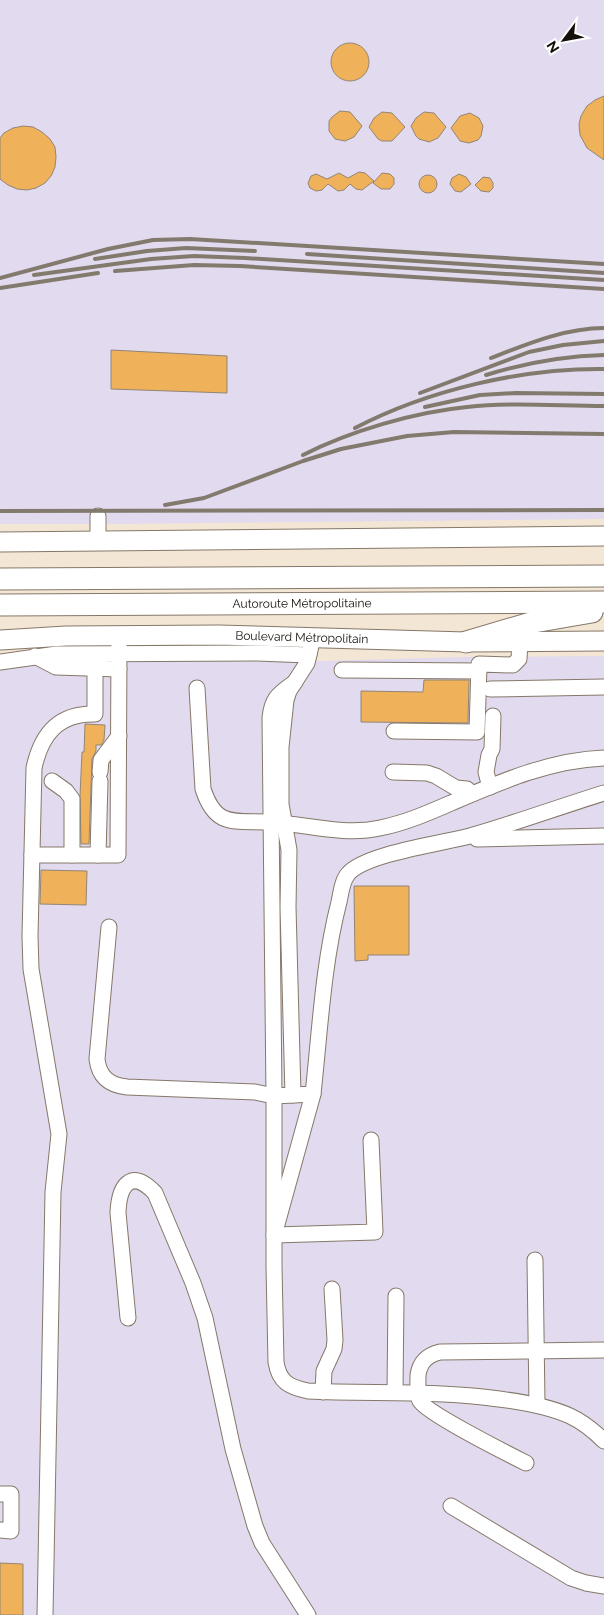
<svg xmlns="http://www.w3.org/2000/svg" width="604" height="1615" font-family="Raleway,sans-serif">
<rect width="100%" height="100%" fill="#f4e6d4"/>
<g fill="#e2daef">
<polygon points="0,0 604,0 604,519 118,524 0,524"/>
<polygon points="604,656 604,1615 0,1615 0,658 320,661 465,657"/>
</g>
<g fill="#f0b15b" stroke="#928575">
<circle cx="350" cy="62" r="19"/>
<polygon points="604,96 604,160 587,148 580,135 579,124 581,116 587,106 595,100"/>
<polygon points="340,111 350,112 362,126 354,137 345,141 335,139 329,131 329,121 332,117"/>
<polygon points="382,112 392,113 405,127 392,141 382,141 378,139 369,127 374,118"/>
<polygon points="424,112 434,113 446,127 438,138 429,142 419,139 416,136 411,126 416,118"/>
<polygon points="470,113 479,118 483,126 481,136 478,140 469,143 460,141 451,128 460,116"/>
<polygon points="23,126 33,127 42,132 50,139 55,147 56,157 55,167 51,176 45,183 36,188 27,190 17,189 8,185 0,179 0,138 4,133 13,128"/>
<polygon points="359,172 365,173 374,181 362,190 356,189 350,184 344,190 338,191 328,184 322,190 316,191 310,188 308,183 311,176 316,174 327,179 339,173 348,178"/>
<polygon points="382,173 390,174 394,178 394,184 390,189 381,189 373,183"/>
<polygon points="459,174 466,177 471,184 461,192 455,191 450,184 452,178"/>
<circle cx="428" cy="184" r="9"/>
<polygon points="483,177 490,178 493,183 493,188 489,192 481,191 475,185"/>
<polygon points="111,350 227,356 227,393 111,389"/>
<polygon points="424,680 469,680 468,723 361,722 361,691 423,692"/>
<polygon points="85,724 105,725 104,740 101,745 96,745 96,751 92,759 89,844 81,844 80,796 82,752 84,752"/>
<polygon points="41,870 87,871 86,905 40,904"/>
<polygon points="354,886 409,886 409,955 368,955 368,960 355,961"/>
<polygon points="0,1563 23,1564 23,1615 0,1615"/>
</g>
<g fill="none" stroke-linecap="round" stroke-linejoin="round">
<g stroke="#857869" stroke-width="17">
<g id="minor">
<polyline points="98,541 98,516"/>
<polyline points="35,656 56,667 119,669"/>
<polyline points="0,662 57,654 257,653 309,655"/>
<polyline points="342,670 479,671"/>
<path d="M295 682C279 694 272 697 270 718L274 1096 313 1094C320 1030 323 964 339 902 341 893 342 881 348 874 364 854 443 843 470 836 515 823 559 807 604 793"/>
<path d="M197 688 203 789C216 829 235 820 270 822 306 824 343 836 380 828 405 823 428 813 451 803 500 782 550 760 604 758"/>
<polyline points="490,689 604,687"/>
<polyline points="394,731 477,732 479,664 513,665 519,659 520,641"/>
<polyline points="100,772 101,760 119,736"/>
<polyline points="393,772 427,773 436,776 456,788 467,789 472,794"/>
<polyline points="52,781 66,791 72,799 72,855"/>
<polyline points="490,787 486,772 489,755 492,749 493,716"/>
<polyline points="477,839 604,836"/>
<polyline points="32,855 118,855 119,644"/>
<polyline points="98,855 100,781"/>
<path d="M109 927 97 1059C99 1077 109 1085 127 1087L255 1092 274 1096V1266L276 1362C279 1382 289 1387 308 1391 372 1394 436 1390 499 1399 523 1402 548 1406 570 1416 583 1422 594 1431 604 1441"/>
<polyline points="313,1094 274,1235 375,1232 371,1140"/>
<polyline points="293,1095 288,907 289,850 281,804 281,747 286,700 289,691 307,663 311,646 311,637"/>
<polyline points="535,1260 537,1405"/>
<path d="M128 1318 118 1213C119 1185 131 1168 155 1193L193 1283 205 1318 233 1449 255 1526 262 1543 308 1615"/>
<polyline points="323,1392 324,1371 334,1349 335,1340 332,1289"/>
<polyline points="395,1392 396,1296"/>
<path d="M526 1463C508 1454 427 1413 420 1401 417 1396 418 1381 418 1375 420 1361 428 1355 440 1352L604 1350"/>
<polyline points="0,1494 11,1494 11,1531 0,1530"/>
<polyline points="451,1506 571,1578 586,1583 604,1586"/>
<path d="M45 1615 53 1192 59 1134 31 969 30 936 34 768C41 735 58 713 95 714V668"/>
</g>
</g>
<g stroke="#857869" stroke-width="21">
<g id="major">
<polyline points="0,542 604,536"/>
<path id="s1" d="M0 640 66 636 219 635 466 642 604 641"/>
</g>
</g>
<g stroke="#857869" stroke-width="23">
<g id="highway">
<polyline points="0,579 604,576"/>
<path id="s2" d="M0 605 604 602"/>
<polyline points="466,642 534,622 592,612"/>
</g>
</g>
<use href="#minor" stroke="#fff" stroke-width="15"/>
<use href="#major" stroke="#fff" stroke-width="19"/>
<use href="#highway" stroke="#fff" stroke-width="21"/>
<g stroke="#837a6e" stroke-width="4">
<polyline points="307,254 604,273"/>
<polyline points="95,259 147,251 186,248 255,251"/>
<polyline points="115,271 194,265 240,266 604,289"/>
<polyline points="34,275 151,259 194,256 245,258 604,280"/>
<polyline points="0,278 108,249 153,240 190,239 604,264"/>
<polyline points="0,288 98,273"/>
<path d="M491 358C527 344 565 328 604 328"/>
<path d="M486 375C525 363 563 356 604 355"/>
<polyline points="420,393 529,352 563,345 604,341"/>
<polyline points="425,407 480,395 516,393 604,394"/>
<path d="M355 428C428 390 522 368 604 369"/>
<path d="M303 455C350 431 415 412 467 407 512 402 559 406 604 406"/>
<polyline points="165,505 204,498 303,461 341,449 407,436 454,432 604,434"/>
<polyline points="0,511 604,510"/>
</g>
</g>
<g text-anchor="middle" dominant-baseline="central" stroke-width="4.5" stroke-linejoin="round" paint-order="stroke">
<g font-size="12" fill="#15100a" stroke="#fff">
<text stroke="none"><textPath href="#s2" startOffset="302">Autoroute Métropolitaine</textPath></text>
<text stroke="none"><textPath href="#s1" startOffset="302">Boulevard Métropolitain</textPath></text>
</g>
</g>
<g transform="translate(564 40) rotate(238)" stroke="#ffffff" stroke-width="4" paint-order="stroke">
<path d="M0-4L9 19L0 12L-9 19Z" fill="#15100a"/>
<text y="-8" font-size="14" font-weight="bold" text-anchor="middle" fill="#15100a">N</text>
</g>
</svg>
